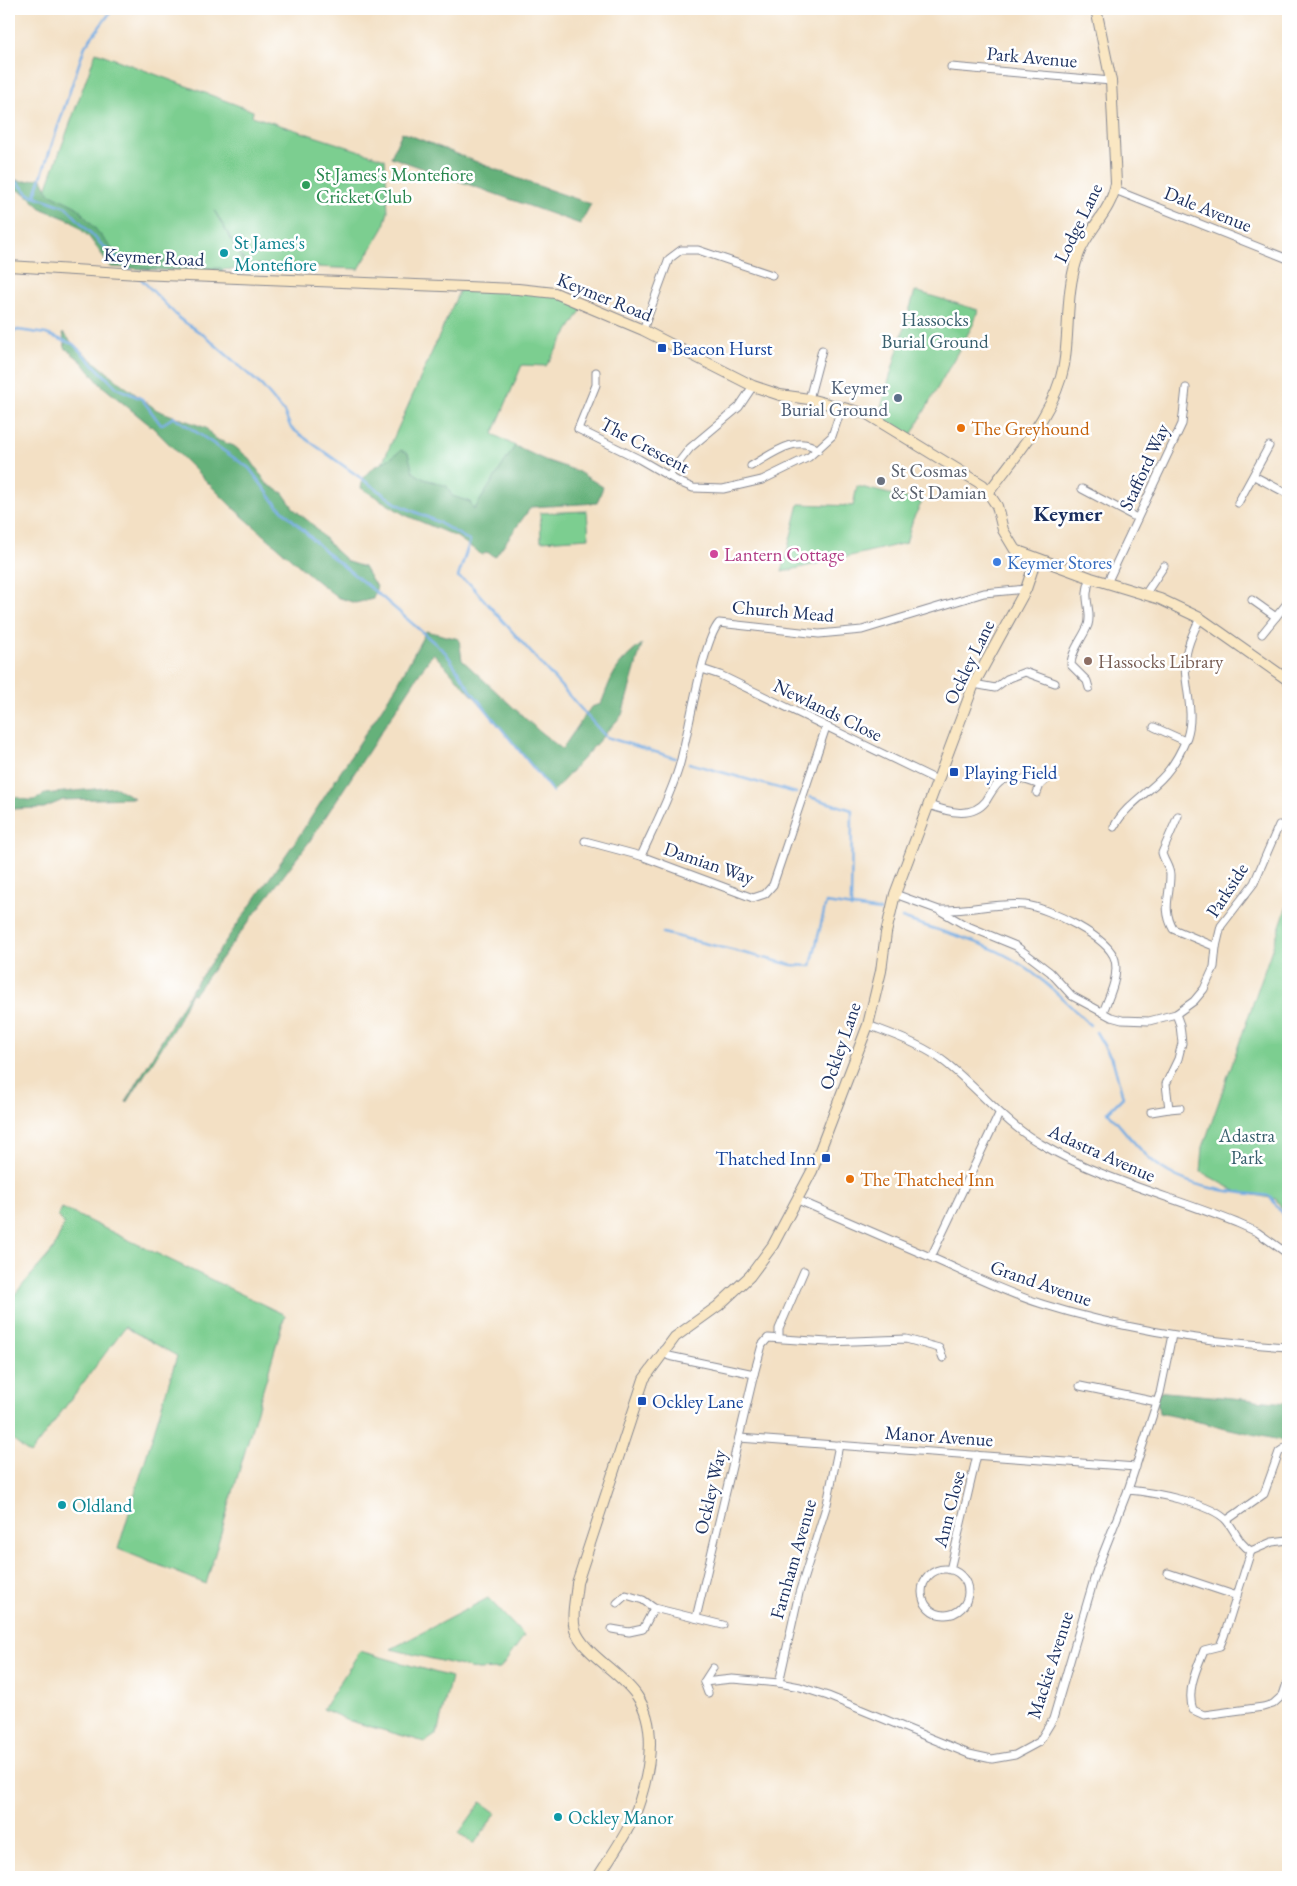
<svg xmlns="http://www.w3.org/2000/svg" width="1297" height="1886" font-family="'EB Garamond',serif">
<rect width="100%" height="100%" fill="#fff"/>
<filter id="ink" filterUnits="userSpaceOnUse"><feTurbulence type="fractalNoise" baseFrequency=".02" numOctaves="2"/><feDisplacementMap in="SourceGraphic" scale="10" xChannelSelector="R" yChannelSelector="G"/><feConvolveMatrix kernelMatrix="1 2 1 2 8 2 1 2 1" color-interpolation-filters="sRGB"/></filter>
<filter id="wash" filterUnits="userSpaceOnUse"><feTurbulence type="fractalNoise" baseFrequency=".0096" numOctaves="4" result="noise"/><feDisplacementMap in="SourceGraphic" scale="20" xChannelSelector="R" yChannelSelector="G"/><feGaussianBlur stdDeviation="1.12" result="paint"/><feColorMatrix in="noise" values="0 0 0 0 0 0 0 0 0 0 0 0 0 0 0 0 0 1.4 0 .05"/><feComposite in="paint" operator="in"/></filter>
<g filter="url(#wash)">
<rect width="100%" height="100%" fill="#f3e0c4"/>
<g fill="#7cce90" stroke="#4c7e77">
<polygon points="96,52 253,111 252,116 385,159 388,212 383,229 359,269 246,264 214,210 248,270 124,267 44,195"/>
<polygon points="461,287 544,291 584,306 546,366 522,365 493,434 515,446 474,510 470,502 452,496 436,482 424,479 412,472 408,453 382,464"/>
<polygon points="915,291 978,310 974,323 910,437 878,417"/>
<polygon points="857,486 922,502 913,519 906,543 782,572 799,504 853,506"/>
<polygon points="587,511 589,538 541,541 540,513"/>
<polygon points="1288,903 1288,1218 1276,1199 1238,1192 1201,1172 1203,1147"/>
<polygon points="62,1208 285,1315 206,1584 118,1549 177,1356 125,1327 30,1454 9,1437 9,1301 53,1250 64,1225 58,1216"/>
<polygon points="488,1598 524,1636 500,1669 478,1670 391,1649"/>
<polygon points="360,1651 451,1677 437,1734 425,1742 350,1721 323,1709"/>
<polygon points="481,1802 496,1813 474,1844 459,1833"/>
</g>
<g fill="#65b17a" stroke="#40706c">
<polygon points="402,132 527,182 591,204 580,224 391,157"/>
<path d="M9 177C21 183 28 182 41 177L49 193 77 207 118 256 126 260 167 261 197 268H221L223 274 111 267 89 237 72 221 42 209 26 194 9 186Z"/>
<polygon points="63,332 73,344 119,382 157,410 206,428 215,439 234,446 250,459 267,484 283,493 295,510 312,524 335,550 348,562 364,567 372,581 377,586 373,599 355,603 337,597 312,577 232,507 152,427 101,385 81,361 65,348"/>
<path d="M515 446 545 460 577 471 603 487 597 503 531 507 495 557 487 552 482 555 457 537 405 515 361 488C365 464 384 466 401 450L408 453 413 472 424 479 447 486 452 496 470 502 474 510Z"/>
<path d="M426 631 459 639 462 660 539 731 562 749 591 707 601 704C613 673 615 665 642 644L622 715 553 792 489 713 433 653 309 842 194 994 191 993 177 1023 127 1103 126 1102 190 992 299 836 397 685Z"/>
<path d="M115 787 134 798 63 800 44 808 9 809V796C24 797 30 806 44 794Z"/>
<polygon points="1155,1391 1288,1403 1288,1442 1159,1413"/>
</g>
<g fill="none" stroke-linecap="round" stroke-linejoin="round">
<g stroke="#73abe2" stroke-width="2.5">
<polyline points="9,179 18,183 29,194 66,207 101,244 130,270"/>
<polyline points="35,195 85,46 113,9"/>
<polyline points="140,278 180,319 205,336 262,386 284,412 291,428 397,504 438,522 470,541 458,577 470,584 606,737 675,758"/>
<polyline points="9,333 18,330 46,334 73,344 117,388 142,399 161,425 174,417 249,468 276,504 327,553 382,597 446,653 471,691 553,792"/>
<polyline points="689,763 796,793"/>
<polyline points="810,797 852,810 851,908"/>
<path d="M902 918C939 932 983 940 1017 962 1044 979 1067 1003 1090 1025"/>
<polyline points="663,933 792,965 811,966 826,903 880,911"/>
<path d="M1096 1032 1113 1061 1123 1097 1108 1112C1126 1132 1144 1158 1168 1172 1198 1190 1236 1192 1270 1196L1288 1223"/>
</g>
</g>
</g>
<g filter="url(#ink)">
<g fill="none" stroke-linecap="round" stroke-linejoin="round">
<g stroke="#878891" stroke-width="9">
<g id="street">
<polyline points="951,67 1111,81"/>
<polyline points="1115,190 1288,259"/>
<polyline points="643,330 669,259 681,250 698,250 772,275"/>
<polyline points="596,372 596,385 578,429 639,459 679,482 693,488 723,489 762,480 809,457 832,436 842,407"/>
<polyline points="809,399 822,350"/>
<path d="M751 466C771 455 797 433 818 450"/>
<polyline points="669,475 690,448 739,407 753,386"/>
<polyline points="1254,476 1288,494"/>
<polyline points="1082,489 1137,518"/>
<polyline points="1238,503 1269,446"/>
<polyline points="1107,583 1182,424 1186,388"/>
<polyline points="1146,593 1164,566"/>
<polyline points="1252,600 1276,617"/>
<polyline points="1262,634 1288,602"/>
<polyline points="702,669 720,675 939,781"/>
<polyline points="974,684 995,688 1007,679 1025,672 1055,683"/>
<path d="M1089 688 1087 681 1071 665C1071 651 1083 638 1088 625 1093 610 1081 599 1091 578"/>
<polyline points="1154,727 1185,741"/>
<polyline points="1037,793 1040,785 1048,778"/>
<path d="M929 805C948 812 972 819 986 801 991 793 995 784 1003 780 1015 775 1029 781 1040 785"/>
<path d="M1178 816 1162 853C1164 861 1170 868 1170 875 1170 897 1162 908 1173 929L1216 947"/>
<path d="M1114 827C1125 806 1145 795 1161 779 1173 767 1181 752 1187 737 1195 713 1185 688 1185 664 1186 647 1193 633 1200 618"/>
<polyline points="585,841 641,856 753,898 765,894 773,885 826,727"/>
<path d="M641 856C654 827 670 797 679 767 688 737 702 642 719 623L819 634 862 630 984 593 1026 589"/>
<polyline points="895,894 939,910 965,925 1016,946 1050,972 1072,996 1111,1017 1122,1020 1149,1021 1176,1014 1194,1001 1204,989 1214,967 1216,947 1221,926 1254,883 1279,825"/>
<path d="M942 910C970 911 998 902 1026 905 1048 908 1109 937 1115 960 1119 977 1109 997 1103 1012"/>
<path d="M868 1025C894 1035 924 1045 946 1063 979 1089 1004 1123 1041 1144 1102 1180 1171 1196 1237 1223L1257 1232 1288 1254"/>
<polyline points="1169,1109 1180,1108"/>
<polyline points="1151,1112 1169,1109 1166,1084 1178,1059 1182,1043 1180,1025 1176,1014"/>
<path d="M798 1200C842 1219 886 1238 930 1257 967 1273 1003 1292 1042 1304 1122 1329 1205 1342 1288 1347"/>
<polyline points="931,1257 999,1114"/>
<polyline points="779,1337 779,1329 804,1271"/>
<polyline points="663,1350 669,1356 754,1374"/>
<polyline points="1080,1386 1157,1402"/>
<polyline points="739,1438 1136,1467"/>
<path d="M1128 1490C1151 1492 1212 1503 1227 1521 1236 1532 1238 1543 1251 1551L1272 1542 1288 1540"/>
<polyline points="1227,1520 1264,1494 1279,1452 1288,1446"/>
<path d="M1251 1551 1224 1636 1220 1646 1204 1650C1197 1668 1186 1690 1193 1710L1204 1715 1263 1707 1273 1704 1283 1695 1288 1680"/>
<circle cx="945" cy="1592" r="23"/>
<polyline points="950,1570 977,1455"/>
<polyline points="1168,1573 1237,1596"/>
<polyline points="617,1603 626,1595 643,1600 654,1608 723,1625"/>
<polyline points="696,1618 754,1374 762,1345 768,1338 828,1342 906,1339 939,1348 943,1358"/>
<polyline points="612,1629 629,1632 643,1629 654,1608"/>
<polyline points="704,1682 713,1668"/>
<polyline points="779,1683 799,1593 827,1504 839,1445"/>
<polyline points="708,1693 704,1682 732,1679 779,1683 800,1687 828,1696 969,1754 992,1759 1015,1755 1039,1742 1053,1719 1097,1569 1128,1490 1160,1393 1172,1335"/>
</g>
</g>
<g stroke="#878891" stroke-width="12">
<g id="secondary">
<polyline points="9,266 138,274 518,289 555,293 643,330 753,386 780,395 809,399 867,414 983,485 997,506 1003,530 1015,550 1091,578 1160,599 1200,618 1288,680"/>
<path d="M989 492C1017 453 1055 413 1064 365 1070 329 1065 292 1078 256 1087 229 1111 213 1116 183L1111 81 1096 9"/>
<path d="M598 1877C613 1853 632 1827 640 1800 650 1768 657 1725 637 1696 622 1673 582 1653 575 1629 571 1615 576 1597 577 1583L644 1379 675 1337 718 1306 750 1276 773 1245 812 1171 868 1025 881 971 886 933 895 894 974 684 1026 589 1036 559"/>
</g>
</g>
<use href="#street" stroke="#fff" stroke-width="7"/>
<use href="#secondary" stroke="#fae7c3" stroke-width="10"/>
</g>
</g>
<circle fill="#2e9e5b" stroke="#fff" stroke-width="2" cx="306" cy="185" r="5"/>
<g fill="#0f9aa8" stroke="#fff" stroke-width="2">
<circle cx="224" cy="253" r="5"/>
<circle cx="62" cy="1505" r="5"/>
<circle cx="558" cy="1817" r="5"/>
</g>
<g fill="#1a4fb4" stroke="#fff" stroke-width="2">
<rect x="657" y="343" width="10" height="10" rx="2.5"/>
<rect x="949" y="767" width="10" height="10" rx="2.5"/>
<rect x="821" y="1153" width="10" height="10" rx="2.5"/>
<rect x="637" y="1396" width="10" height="10" rx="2.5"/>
</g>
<circle fill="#5c6f8a" stroke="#fff" stroke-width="2" cx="898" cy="398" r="5"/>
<g fill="#e8710a" stroke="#fff" stroke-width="2">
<circle cx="961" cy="428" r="5"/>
<circle cx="850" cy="1179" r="5"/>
</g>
<circle fill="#6b7280" stroke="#fff" stroke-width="2" cx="881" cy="481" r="5"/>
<circle fill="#d1479c" stroke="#fff" stroke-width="2" cx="714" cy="554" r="5"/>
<circle fill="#3f7fe0" stroke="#fff" stroke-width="2" cx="997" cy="562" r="5"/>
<circle fill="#8d6e63" stroke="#fff" stroke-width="2" cx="1088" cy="661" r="5"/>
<g text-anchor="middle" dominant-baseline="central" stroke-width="5" stroke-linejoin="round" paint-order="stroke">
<g font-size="19" fill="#1b2f5e" stroke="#fff">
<text transform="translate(1032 57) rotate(5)">Park Avenue</text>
<text transform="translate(1208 209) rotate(22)">Dale Avenue</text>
<text transform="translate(1078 223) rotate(-64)">Lodge Lane</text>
<text transform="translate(154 257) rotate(3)">Keymer Road</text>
<text transform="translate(605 297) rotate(22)">Keymer Road</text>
<text transform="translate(645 445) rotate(28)">The Crescent</text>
<text transform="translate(1144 467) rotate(-65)">Stafford Way</text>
<text transform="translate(783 611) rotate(5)">Church Mead</text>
<text transform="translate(969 662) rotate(-64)">Ockley Lane</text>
<text transform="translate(828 710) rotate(26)">Newlands Close</text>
<text transform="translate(709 863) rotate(19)">Damian Way</text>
<text transform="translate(1227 890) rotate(-57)">Parkside</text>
<text transform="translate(840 1046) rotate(-71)">Ockley Lane</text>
<text transform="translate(1102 1153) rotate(24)">Adastra Avenue</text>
<text transform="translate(1041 1283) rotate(19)">Grand Avenue</text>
<text transform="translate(939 1436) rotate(4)">Manor Avenue</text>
<text transform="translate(710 1492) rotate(-77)">Ockley Way</text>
<text transform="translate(949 1509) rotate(-76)">Ann Close</text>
<text transform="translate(793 1559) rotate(-74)">Farnham Avenue</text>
<text transform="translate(1050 1665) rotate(-72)">Mackie Avenue</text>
</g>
<g font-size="19" fill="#27864d" stroke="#fff" text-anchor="start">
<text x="316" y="174">St James's Montefiore<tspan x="316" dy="22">Cricket Club</tspan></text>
</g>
<g font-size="19" fill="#0d838f" stroke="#fff" text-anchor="start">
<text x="234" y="242">St James's<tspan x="234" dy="22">Montefiore</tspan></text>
<text x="72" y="1505">Oldland</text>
<text x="568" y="1817">Ockley Manor</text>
</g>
<g font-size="19" fill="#385f6d" stroke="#fff">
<text x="935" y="319">Hassocks<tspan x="935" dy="22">Burial Ground</tspan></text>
<text x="1247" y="1135">Adastra<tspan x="1247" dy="22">Park</tspan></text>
</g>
<g font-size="19" fill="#164399" stroke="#fff" text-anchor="start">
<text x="672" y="348">Beacon Hurst</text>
<text x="964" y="772">Playing Field</text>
<text x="816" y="1158" text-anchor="end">Thatched Inn</text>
<text x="652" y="1401">Ockley Lane</text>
</g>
<g font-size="19" fill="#4e5e75" stroke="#fff" text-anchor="end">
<text x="888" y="387">Keymer<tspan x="888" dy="22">Burial Ground</tspan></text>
</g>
<g font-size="19" fill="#c56008" stroke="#fff" text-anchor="start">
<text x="971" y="428">The Greyhound</text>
<text x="860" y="1179">The Thatched Inn</text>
</g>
<g font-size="19" fill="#5b616d" stroke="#fff" text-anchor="start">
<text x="891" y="470">St Cosmas<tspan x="891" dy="22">&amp; St Damian</tspan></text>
</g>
<g font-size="19" fill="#b23c85" stroke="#fff" text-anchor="start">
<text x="724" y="554">Lantern Cottage</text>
</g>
<g font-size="19" fill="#366cbe" stroke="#fff" text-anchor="start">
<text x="1007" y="562">Keymer Stores</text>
</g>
<g font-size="19" fill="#785e54" stroke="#fff" text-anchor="start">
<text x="1098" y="661">Hassocks Library</text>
</g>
<g font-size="21" font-weight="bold" fill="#1b2f5e" stroke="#fff">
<text x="1068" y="513">Keymer</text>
</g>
</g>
<rect width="1297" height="1886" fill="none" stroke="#fff" stroke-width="30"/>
</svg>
